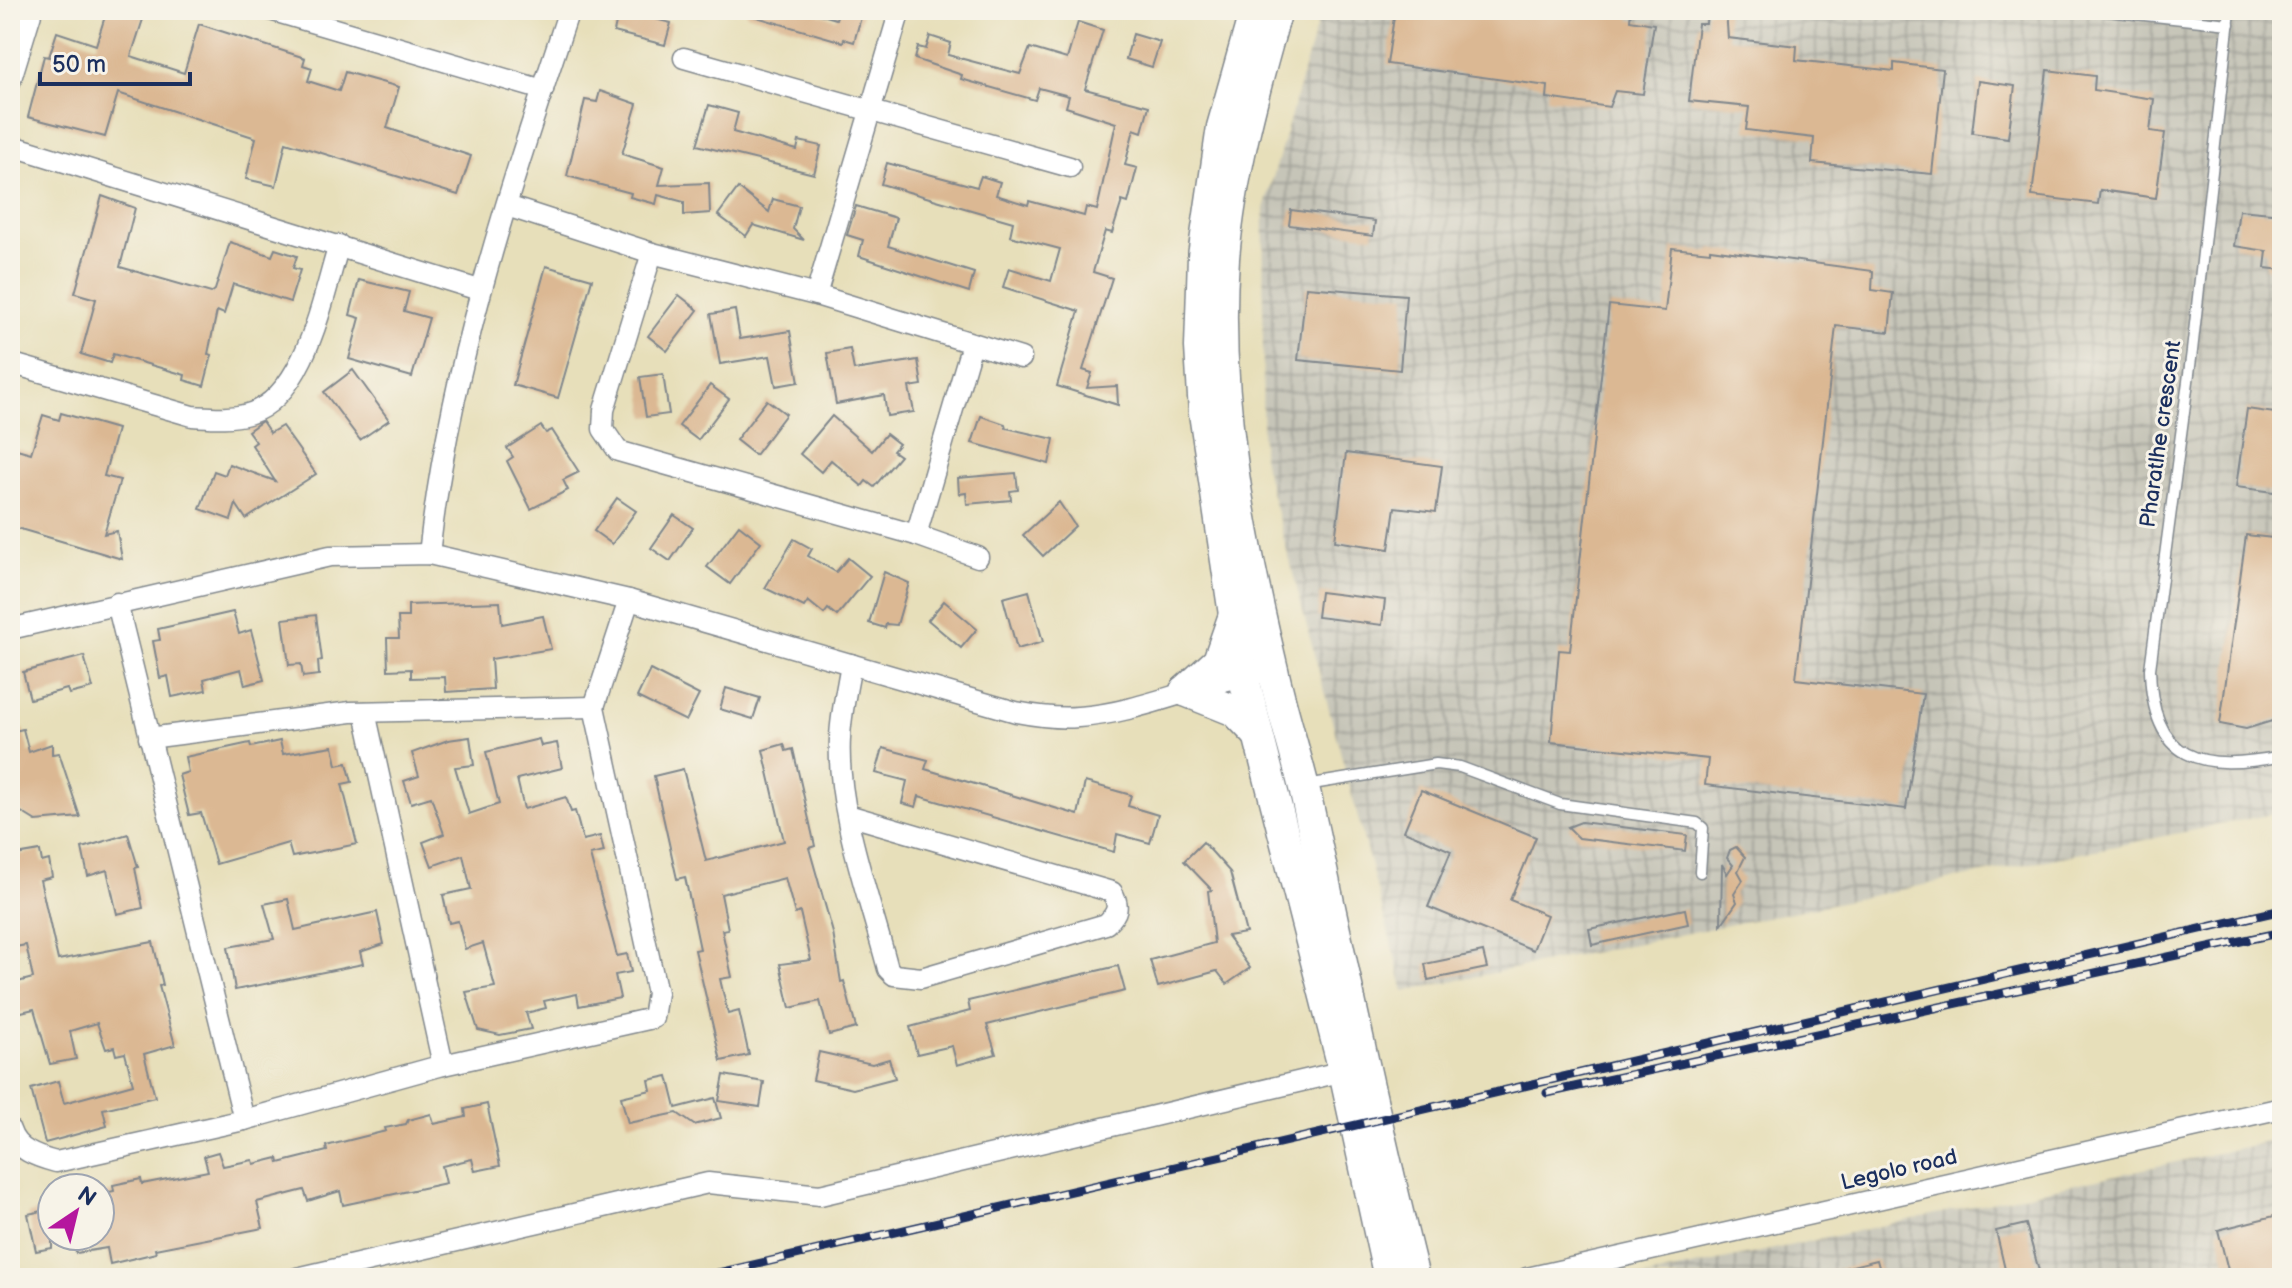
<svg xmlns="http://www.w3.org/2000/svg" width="2292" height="1288" font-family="'Balsamiq Sans',sans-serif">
<defs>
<pattern id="industrial-grid" width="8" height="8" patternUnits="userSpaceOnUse" patternTransform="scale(2)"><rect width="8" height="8" fill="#c6c5b8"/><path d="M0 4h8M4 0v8" fill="none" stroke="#a0a099"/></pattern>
</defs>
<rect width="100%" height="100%" fill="#f7f3e8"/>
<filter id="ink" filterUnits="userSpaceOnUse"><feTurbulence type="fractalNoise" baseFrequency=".0125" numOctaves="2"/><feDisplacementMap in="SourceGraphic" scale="16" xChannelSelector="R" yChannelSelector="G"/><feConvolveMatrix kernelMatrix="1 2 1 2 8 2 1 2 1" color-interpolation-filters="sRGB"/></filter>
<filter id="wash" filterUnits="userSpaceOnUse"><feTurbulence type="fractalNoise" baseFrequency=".006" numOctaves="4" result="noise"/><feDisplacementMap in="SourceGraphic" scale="32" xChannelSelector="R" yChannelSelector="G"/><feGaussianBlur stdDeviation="1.8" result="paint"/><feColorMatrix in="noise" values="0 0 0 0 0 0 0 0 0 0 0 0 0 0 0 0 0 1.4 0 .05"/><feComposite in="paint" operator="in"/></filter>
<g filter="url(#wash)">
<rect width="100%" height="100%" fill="#e7dfba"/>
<g fill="url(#industrial-grid)">
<polygon points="1321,10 2282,10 2282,812 1404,991 1262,457 1264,209"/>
<polygon points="2282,1139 2282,1278 1640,1278"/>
</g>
<g id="blocks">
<g fill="#dbb893">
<polygon points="107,10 146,10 131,56 184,73 199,24 305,58 303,65 312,68 308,81 339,91 345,72 399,87 387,128 471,156 458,195 286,142 276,186 246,179 256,138 118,93 105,137 28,117 44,56 49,57 57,32 96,45"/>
<polygon points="619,10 671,23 665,45 614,32"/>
<polygon points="746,10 805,10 836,19 839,10 862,14 854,42 844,39 843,42 746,14"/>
<polygon points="1395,10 1631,10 1630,20 1654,24 1643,94 1615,91 1609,107 1547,98 1548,86 1387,64"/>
<polygon points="1707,10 1726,10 1728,38 1797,46 1796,60 1894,71 1894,63 1943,69 1932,174 1812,163 1814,138 1746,130 1749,107 1689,101 1698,24 1706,24"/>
<polygon points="1078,22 1103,30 1085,89 1149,106 1142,132 1134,129 1125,165 1137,168 1128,203 1122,201 1112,233 1105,231 1093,272 1112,278 1083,370 1092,373 1087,388 1117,386 1118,405 1057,386 1079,311 1003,287 1009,268 1051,281 1060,249 1010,236 1013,222 881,184 887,163 977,187 981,176 1000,182 996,195 1028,205 1029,201 1084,216 1086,207 1097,210 1116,123 1066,107 1069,96 1039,88 1035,100 961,79 962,75 915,59 918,47 926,49 930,36 951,43 948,55 1020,74 1030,48 1067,59"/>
<polygon points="1133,34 1160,42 1152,67 1126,59"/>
<polygon points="2047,70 2095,76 2094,90 2154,99 2150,131 2165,133 2156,198 2100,190 2098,204 2032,196"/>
<polygon points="1978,81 2015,86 2008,138 1972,133"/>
<polygon points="600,91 637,104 622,154 664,167 659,185 709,183 710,213 684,215 684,202 658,195 656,204 630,197 631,193 567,176 585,100 597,102"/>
<polygon points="709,105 738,113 733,132 797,150 799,141 821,146 814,174 697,145"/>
<polygon points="738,188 769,212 773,199 799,206 793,229 804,240 753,225 746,236 718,215"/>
<polygon points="102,196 135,208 120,267 211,293 215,290 230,242 272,256 275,249 297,256 293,268 300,270 290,302 233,284 224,314 217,311 208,354 212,355 204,386 184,380 185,375 113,354 110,363 81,354 96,299 75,293"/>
<polygon points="856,206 896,218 888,246 974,273 969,292 859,256 863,240 847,235"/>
<polygon points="1291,210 1375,221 1373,236 1289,225"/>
<polygon points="2239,210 2282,214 2282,270 2265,268 2267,251 2234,246"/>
<polygon points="1672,248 1710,252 1710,249 1873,271 1872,290 1893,293 1889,332 1836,326 1796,679 1923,694 1906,809 1705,785 1708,759 1551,742 1559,650 1570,651 1609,305 1665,311"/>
<polygon points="546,266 592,279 558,398 513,385"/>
<polygon points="359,280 409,292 404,311 429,318 412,377 349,359 360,318 350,315"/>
<polygon points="1306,287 1406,295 1400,370 1298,360"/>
<polygon points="679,295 698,310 667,351 648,336"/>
<polygon points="735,310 740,339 790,331 799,382 776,386 770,356 720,364 711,314"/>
<polygon points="850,349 854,370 918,360 922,385 909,387 914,412 887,416 884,395 836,404 827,353"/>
<polygon points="353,370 389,420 360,440 324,392"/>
<polygon points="663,374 669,414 646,417 640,377"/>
<polygon points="710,385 729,399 698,440 679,426"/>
<polygon points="767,400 786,414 755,455 736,440"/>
<polygon points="2247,409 2282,414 2282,493 2236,487"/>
<polygon points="61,413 117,429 104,476 120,480 104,534 117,531 122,559 10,526 10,447 31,453 43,415 59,420"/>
<polygon points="832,416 872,451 886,434 899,444 893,451 900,456 874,487 866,481 862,486 831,460 821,472 800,454"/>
<polygon points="981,416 1005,424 1006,428 1054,439 1049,464 972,443"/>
<polygon points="262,421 270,433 282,426 316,474 246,519 236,504 231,520 200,509 214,471 225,475 229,464 275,481 252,445 256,442 248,431"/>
<polygon points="541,426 546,433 552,430 579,472 563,480 568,490 531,509 507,461 513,457 507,448"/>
<polygon points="1346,453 1442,466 1436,512 1395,507 1389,549 1335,541"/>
<polygon points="1016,473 1018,490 1010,491 1011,500 967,504 966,493 959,494 958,478"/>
<polygon points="617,498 636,511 612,544 594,531"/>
<polygon points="1059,502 1075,526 1043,556 1023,535"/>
<polygon points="674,515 693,528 670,561 651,548"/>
<polygon points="739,525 761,542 730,584 707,567"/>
<polygon points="2246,535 2282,539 2282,718 2246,729 2220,724"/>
<polygon points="794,539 812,549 808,556 836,572 848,558 870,576 837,616 828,609 824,614 808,601 804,607 765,588"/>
<polygon points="884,572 909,583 897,625 886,624 885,628 869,623"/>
<polygon points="1029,591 1043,642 1017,649 1003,598"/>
<polygon points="1320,592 1385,600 1382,625 1317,617"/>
<polygon points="944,601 977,629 961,648 928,620"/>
<polygon points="500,602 502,624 543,616 551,649 491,659 493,689 446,692 445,677 411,678 411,669 388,670 387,638 399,638 398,617 408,617 408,605"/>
<polygon points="233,612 239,634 251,630 264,680 245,685 241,669 204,679 206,690 172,697 168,676 160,678 153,641 160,640 158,629"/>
<polygon points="316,615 322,660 318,661 319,675 303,677 301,664 289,665 283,619"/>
<polygon points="84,656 93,688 69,694 67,689 30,699 23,672"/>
<polygon points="650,670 699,695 686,721 637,697"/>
<polygon points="726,688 760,698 753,719 720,709"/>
<polygon points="23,729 29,752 52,744 52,754 59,753 80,817 36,821 10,805 10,732"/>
<polygon points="470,737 474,765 455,767 469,814 499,804 486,752 539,739 541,746 557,743 562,768 517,779 524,809 566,797 571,812 575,811 583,840 600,836 604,852 590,855 617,956 627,954 631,972 615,975 620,998 579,1006 577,994 544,1001 546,1008 526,1013 531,1029 500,1035 478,1030 466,992 495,987 483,943 465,949 458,921 449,923 443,895 471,889 463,855 432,866 423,842 444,834 431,797 411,803 404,781 419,776 412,753 448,740"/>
<polygon points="280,741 283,754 333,746 337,765 347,763 352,782 342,784 357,844 292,857 288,843 216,864 201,813 189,815 179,775 188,772 185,757 250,743 251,747"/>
<polygon points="784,744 786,751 793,749 815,846 809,848 833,933 841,982 844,981 856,1028 829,1035 820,1001 790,1008 780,964 811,960 800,912 795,914 785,878 721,894 728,929 722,930 732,977 720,979 728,1014 739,1011 749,1055 721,1061 695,950 700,949 685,877 677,879 654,776 683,769 706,861 734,854 784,841 763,750"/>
<polygon points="883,748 928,760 925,769 1078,815 1085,782 1131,795 1128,806 1158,815 1150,843 1117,834 1114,852 919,796 916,807 902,803 907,781 876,773"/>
<polygon points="1421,790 1536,837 1510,900 1547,915 1533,950 1428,907 1451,851 1404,831"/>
<polygon points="1581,822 1687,835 1685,851 1579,838 1568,827"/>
<polygon points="128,834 138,867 135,868 143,908 117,914 107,870 88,876 82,848"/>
<polygon points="1203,842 1230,872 1246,933 1227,936 1250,968 1227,984 1217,971 1158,987 1150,960 1214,943 1208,891 1212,890 1184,861"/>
<polygon points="1736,847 1745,857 1738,871 1743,880 1734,894 1737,902 1721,925 1722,864 1727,874 1733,865 1727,858 1730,850"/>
<polygon points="40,851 42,862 49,860 52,877 40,880 58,960 153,942 163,985 159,986 175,1045 144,1054 155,1097 103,1109 107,1126 45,1143 31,1089 58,1081 64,1103 133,1084 125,1053 116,1055 114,1047 106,1049 97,1023 70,1031 76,1059 50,1064 34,1009 17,1013 10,984 33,978 26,945 10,948 10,856"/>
<polygon points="288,899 295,930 377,912 384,944 360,952 363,964 235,990 228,947 274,939 264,904"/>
<polygon points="1685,909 1688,924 1592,945 1589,929"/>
<polygon points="1483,952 1487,968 1428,980 1425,964"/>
<polygon points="1118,966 1125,991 987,1025 996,1054 957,1065 952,1046 917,1054 910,1027 970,1011 968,1001"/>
<polygon points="819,1052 872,1064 889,1059 895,1078 853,1089 813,1080"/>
<polygon points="724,1075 764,1082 760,1107 719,1101"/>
<polygon points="668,1076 676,1108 715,1098 721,1118 694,1125 677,1113 628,1123 621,1097 651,1090 649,1080"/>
<polygon points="487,1104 500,1166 475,1171 472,1159 442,1166 446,1183 343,1205 340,1191 308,1201 304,1190 257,1202 263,1228 155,1249 156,1253 110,1264 107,1248 76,1253 72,1236 100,1236 100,1194 114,1191 113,1185 141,1179 142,1184 208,1171 204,1156 218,1152 223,1166 253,1160 254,1164 278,1158 279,1163 327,1151 326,1146 386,1131 385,1128 406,1124 408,1120 431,1114 434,1124 466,1117 465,1109"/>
<polygon points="52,1209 52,1248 36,1251 28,1214"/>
<polygon points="2282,1214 2282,1278 2230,1278 2218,1230"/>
<polygon points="2026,1224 2041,1278 2007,1278 1996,1231"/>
<polygon points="1877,1260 1882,1278 1828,1278 1828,1272"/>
</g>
</g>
</g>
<g filter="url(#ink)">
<use href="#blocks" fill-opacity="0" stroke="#81878c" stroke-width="2"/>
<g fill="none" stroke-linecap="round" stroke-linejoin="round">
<g stroke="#81878c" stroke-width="13">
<g id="service">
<polyline points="2098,10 2229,24"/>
<path d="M2230 10 2192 351 2150 669C2152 762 2201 772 2282 756"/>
<polyline points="1306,785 1436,764 1460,767 1560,804 1697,823 1703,828 1700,872"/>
</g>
</g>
<g stroke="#81878c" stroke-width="23">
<g id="minor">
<polyline points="270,10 543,90"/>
<polyline points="684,58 1070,167"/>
<polyline points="10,82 32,10"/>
<polyline points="10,145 479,290"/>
<polyline points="507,206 652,253 816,295 1021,358"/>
<polyline points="652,253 604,410 603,429 618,451 916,535 978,557"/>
<polyline points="816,295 900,10"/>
<path d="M10 363 192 416C211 417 230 419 248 414 306 397 323 296 339 245"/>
<polyline points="916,535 972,344"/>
<path d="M429 554C450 365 510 189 569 10"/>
<polyline points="117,603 244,1120"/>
<path d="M10 629 330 556 429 554 629 600 1016 712C1037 716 1057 719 1078 717 1144 713 1207 679 1273 671"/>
<polyline points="365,712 443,1065"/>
<polyline points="149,738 351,712 594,707"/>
<path d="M848 815 1112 892C1120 906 1118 913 1106 924L921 978 894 975 888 969C870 899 836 810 840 738 841 713 847 688 851 664"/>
<path d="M10 1130C16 1150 37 1157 56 1162L244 1120 443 1065 653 1018 657 993 594 707 629 600"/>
<polyline points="297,1278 708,1183 820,1195 1344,1071"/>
<polyline points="1527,1278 2282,1108"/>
</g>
</g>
<g stroke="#81878c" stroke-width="33">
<g id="secondary">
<polyline points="1255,10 1222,127 1203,256 1200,347 1204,413 1243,675 1344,1071 1389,1278"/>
<path d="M1277 10C1254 90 1231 175 1224 258 1214 396 1241 536 1273 670 1282 712 1296 753 1306 796 1341 957 1374 1118 1414 1278"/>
<polyline points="1185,691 1218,661 1233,618"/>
<polyline points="1185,691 1235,711 1257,734"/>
</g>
</g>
<use href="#service" stroke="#fff" stroke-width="10"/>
<use href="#minor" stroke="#fff" stroke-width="20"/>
<use href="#secondary" stroke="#fff" stroke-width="30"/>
<g stroke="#1b2f5e" stroke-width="9">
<g id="rail">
<polyline points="1547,1093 2282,932"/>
<polyline points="697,1278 2282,910"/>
</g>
</g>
<use href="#rail" stroke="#f7f3e8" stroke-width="6" stroke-dasharray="18" stroke-linecap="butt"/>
</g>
</g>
<g text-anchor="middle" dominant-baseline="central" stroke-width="6" stroke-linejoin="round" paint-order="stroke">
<g font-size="22" fill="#1b2f5e" stroke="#f7f3e8">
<text transform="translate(2161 434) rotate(-82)">Pharatlhe crescent</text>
<text transform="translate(1899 1170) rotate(-13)">Legolo road</text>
</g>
</g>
<rect width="2292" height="1288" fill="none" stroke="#f7f3e8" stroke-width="40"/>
<g transform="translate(76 1212) rotate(35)"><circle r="38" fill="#f7f3e8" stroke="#9fa5b1" stroke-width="2"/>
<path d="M0-6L14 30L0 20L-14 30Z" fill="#b5179e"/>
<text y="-12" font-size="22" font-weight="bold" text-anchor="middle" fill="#1b2f5e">N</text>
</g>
<path d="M40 72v12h150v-12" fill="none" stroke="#1b2f5e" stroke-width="4"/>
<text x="52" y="72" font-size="24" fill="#1b2f5e" stroke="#f7f3e8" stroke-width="6" paint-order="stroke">50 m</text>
</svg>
